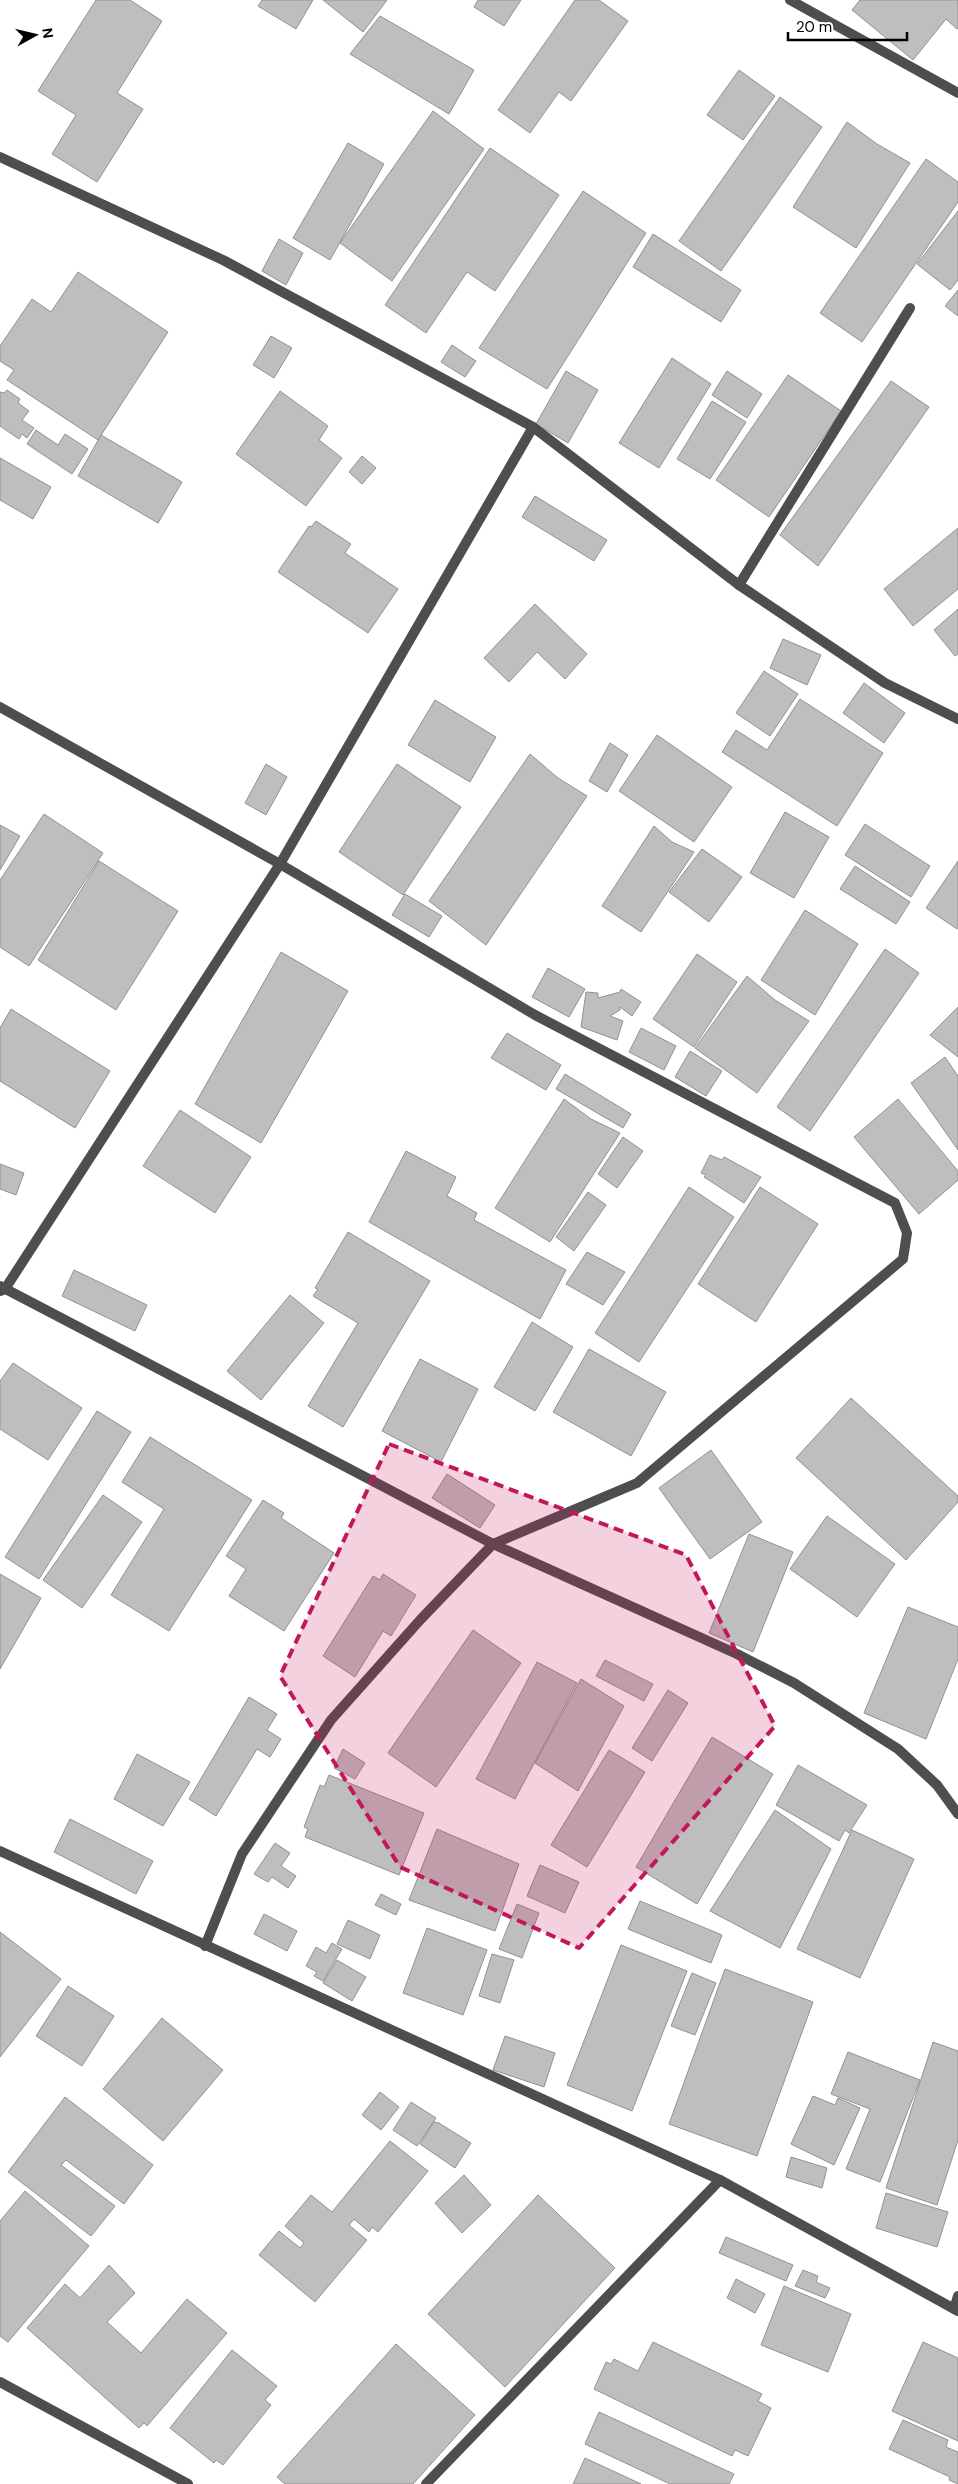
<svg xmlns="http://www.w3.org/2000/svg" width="958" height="2484" font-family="'DM Sans',sans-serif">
<rect width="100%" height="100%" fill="#fff"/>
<g fill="#bebebe" stroke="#929292">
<polygon points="96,0 130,0 162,21 117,93 143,109 97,182 52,154 76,115 38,91"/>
<polygon points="262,0 313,0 296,29 258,6"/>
<polygon points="323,0 387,0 363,32"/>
<polygon points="478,0 521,0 504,26 474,7"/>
<polygon points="575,0 599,0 628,21 571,101 559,92 530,133 498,110"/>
<polygon points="860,0 958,0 958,28 957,29 946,19 913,60 852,10"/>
<polygon points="380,16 474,70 449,114 350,54"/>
<polygon points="739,70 775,96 743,140 707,115"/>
<polygon points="780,97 822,127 721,271 679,241"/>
<polygon points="433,111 484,149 392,281 340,243"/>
<polygon points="847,122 877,144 910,163 856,248 793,207"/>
<polygon points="348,143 384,164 330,260 293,238"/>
<polygon points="490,148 559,195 495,291 467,272 426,333 385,305"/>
<polygon points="926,159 958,182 958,202 862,342 820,313"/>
<polygon points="583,191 646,233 547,389 479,348"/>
<polygon points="958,211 958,280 950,290 917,264"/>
<polygon points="653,234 741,290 721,322 633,267"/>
<polygon points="279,239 303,253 286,285 262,271"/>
<polygon points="78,272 168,332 98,440 7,380 14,370 0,361 0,346 32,299 51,312"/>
<polygon points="958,290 958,316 945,306"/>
<polygon points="271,336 292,348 274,378 253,365"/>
<polygon points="452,345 476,361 465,377 441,362"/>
<polygon points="672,358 711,384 659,468 619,443"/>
<polygon points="566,371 598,390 568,443 536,424"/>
<polygon points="727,371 762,394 747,418 712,395"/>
<polygon points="788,375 841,411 769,517 716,480"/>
<polygon points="891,381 929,407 818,566 780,535"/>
<polygon points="7,390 20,399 18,403 29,411 22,420 34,428 27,438 22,434 19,439 0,426 0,392 4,393"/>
<polygon points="280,391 328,426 319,440 342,458 306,506 236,454"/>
<polygon points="712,401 746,422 710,479 677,459"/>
<polygon points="36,430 58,445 65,434 88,449 72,474 27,444"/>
<polygon points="101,435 182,482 158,523 78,476"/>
<polygon points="362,456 376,468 362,484 349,472"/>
<polygon points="0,458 51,487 33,519 0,500"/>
<polygon points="535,496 607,540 594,561 522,517"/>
<polygon points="316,521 351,544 345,553 398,589 368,633 278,572 309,526 311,527"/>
<polygon points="958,528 958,589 913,626 884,589"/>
<polygon points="535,604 587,654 565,679 537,652 509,682 484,658"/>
<polygon points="958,609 958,654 955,656 934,630"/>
<polygon points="783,639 821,655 807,685 770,668"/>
<polygon points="764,671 798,694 770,736 736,713"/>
<polygon points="864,683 905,713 884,743 843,713"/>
<polygon points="800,699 883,753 837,826 722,752 736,730 767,750"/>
<polygon points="435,700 496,737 470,782 408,745"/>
<polygon points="657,735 732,787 694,842 619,791"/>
<polygon points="610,743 628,755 607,792 589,781"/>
<polygon points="530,754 558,778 587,796 486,945 429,901"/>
<polygon points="266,764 287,777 266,815 245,803"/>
<polygon points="397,764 461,807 403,895 339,852"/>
<polygon points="785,812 829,837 794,898 750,873"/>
<polygon points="44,814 103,853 29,966 0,947 0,880"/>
<polygon points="865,824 930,866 911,897 845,855"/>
<polygon points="0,825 20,836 0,870"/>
<polygon points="654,826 672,842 694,852 641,932 602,906"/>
<polygon points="702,849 742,877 709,922 669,892"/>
<polygon points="99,861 178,911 116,1010 38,960"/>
<polygon points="958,861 958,927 957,929 926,908"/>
<polygon points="855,866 910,902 896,924 840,889"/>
<polygon points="405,894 442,916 429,937 392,915"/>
<polygon points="805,910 858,944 815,1015 761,980"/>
<polygon points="885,949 919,973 810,1131 777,1107"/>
<polygon points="281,952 348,991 261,1143 195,1104"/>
<polygon points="697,954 737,982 694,1047 653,1019"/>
<polygon points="548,968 585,989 569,1017 532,997"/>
<polygon points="747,976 775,1000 809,1021 757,1093 695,1048"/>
<polygon points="621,989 641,1002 632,1016 620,1007 620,1010 610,1016 623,1021 617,1040 581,1027 586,992 598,993 598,998 620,992"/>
<polygon points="958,1007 958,1057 930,1035"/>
<polygon points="11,1009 110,1071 75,1128 0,1081 0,1028"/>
<polygon points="641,1028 676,1046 664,1070 629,1052"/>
<polygon points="507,1033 561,1065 546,1090 491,1058"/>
<polygon points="690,1051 722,1071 706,1096 675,1077"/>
<polygon points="945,1057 958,1076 958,1150 911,1083"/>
<polygon points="565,1074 631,1114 623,1128 556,1089"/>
<polygon points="564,1099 591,1119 620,1133 550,1242 495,1208"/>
<polygon points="898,1099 958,1171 958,1180 919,1214 854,1137"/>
<polygon points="180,1110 251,1157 215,1213 143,1166"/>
<polygon points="623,1137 643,1151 617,1188 598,1174"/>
<polygon points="406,1151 456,1177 447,1196 477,1213 474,1220 566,1270 540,1319 369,1222"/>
<polygon points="710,1155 722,1160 724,1157 761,1177 744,1203 704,1177 706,1175 701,1173"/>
<polygon points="0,1164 24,1173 16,1195 0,1189"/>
<polygon points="689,1187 734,1217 639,1362 595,1333"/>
<polygon points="760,1187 818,1224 756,1322 698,1284"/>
<polygon points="588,1192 606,1205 574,1251 556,1237"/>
<polygon points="348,1232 430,1281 343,1427 308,1406 358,1323 313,1296 318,1289 315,1288"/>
<polygon points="587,1252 625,1272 603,1305 566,1284"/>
<polygon points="74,1270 147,1305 135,1331 62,1296"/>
<polygon points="290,1295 324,1323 261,1400 227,1371"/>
<polygon points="532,1322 573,1347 535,1411 494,1387"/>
<polygon points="589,1349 666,1392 631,1456 553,1412"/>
<polygon points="420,1359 478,1389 441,1462 382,1431"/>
<polygon points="13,1363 82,1408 48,1460 0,1429 0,1381"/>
<polygon points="851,1398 958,1496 958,1502 906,1560 796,1458"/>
<polygon points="97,1411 131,1432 39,1579 5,1557"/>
<polygon points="150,1437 252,1500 169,1631 111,1595 164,1509 122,1482"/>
<polygon points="711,1450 762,1522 710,1559 659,1488"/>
<polygon points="447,1474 495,1505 480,1528 432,1498"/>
<polygon points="103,1495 142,1522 82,1608 43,1580"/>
<polygon points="263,1500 284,1513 281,1518 334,1553 284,1631 229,1596 246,1569 226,1556"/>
<polygon points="827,1516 895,1564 857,1617 790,1569"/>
<polygon points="749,1534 793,1552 753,1652 709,1633"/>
<polygon points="0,1574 41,1598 0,1669"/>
<polygon points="383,1574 416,1595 391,1636 383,1631 355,1677 323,1656 373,1576 380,1580"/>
<polygon points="908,1607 958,1627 958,1659 926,1739 864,1713"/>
<polygon points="473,1630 521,1663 436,1787 388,1753"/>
<polygon points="605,1660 653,1684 644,1701 596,1676"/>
<polygon points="537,1662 577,1683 515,1799 476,1779"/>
<polygon points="581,1679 624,1706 578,1791 535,1763"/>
<polygon points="668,1690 688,1703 652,1761 632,1748"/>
<polygon points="249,1697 277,1714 267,1730 281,1739 270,1757 257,1749 216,1816 189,1799"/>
<polygon points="712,1737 773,1774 697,1904 636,1867"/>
<polygon points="343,1749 365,1763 355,1779 334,1768"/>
<polygon points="609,1750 645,1772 587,1867 551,1845"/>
<polygon points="137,1754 190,1782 163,1826 114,1799"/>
<polygon points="798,1765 867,1805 849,1833 845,1830 839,1841 776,1805"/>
<polygon points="329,1775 424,1813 399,1875 305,1837 308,1829 304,1827 320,1785 324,1787"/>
<polygon points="775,1810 831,1849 780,1948 710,1911"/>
<polygon points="70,1819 153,1861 136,1894 54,1852"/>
<polygon points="437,1829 519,1864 495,1931 409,1900"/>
<polygon points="852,1830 914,1859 860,1978 797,1949"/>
<polygon points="275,1843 290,1853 281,1866 296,1876 288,1888 272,1877 268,1882 254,1874"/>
<polygon points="540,1865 579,1882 565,1913 527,1896"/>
<polygon points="381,1894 401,1904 396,1915 375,1905"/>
<polygon points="640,1901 722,1935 711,1963 628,1929"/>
<polygon points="517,1904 539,1913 522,1958 499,1949"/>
<polygon points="264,1914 297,1931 287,1951 254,1934"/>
<polygon points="348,1920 380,1935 370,1959 337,1944"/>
<polygon points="427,1928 487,1950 463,2015 403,1993"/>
<polygon points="0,1932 61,1979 0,2057"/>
<polygon points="332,1943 342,1949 323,1981 314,1976 317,1972 306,1966 316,1947 326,1953"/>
<polygon points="621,1945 687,1971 632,2111 567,2085"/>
<polygon points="492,1954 514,1960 500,2003 479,1996"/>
<polygon points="337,1960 366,1977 352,2001 323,1983"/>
<polygon points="725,1969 813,2002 757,2156 669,2124"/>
<polygon points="692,1973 716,1983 695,2035 671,2026"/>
<polygon points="68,1986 114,2016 82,2066 36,2036"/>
<polygon points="162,2018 223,2070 163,2141 103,2089"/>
<polygon points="505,2036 555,2053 544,2087 493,2070"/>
<polygon points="933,2042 958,2051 958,2140 937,2205 886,2188"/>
<polygon points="848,2052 920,2080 880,2182 846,2169 870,2109 831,2094"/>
<polygon points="380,2092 399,2107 381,2130 362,2115"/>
<polygon points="813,2096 835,2105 838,2098 860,2108 834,2165 791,2144"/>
<polygon points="65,2097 153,2165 124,2204 66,2160 61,2165 115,2206 91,2236 8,2172"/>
<polygon points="411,2102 436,2118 417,2146 393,2130"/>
<polygon points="434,2122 439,2123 471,2143 455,2168 420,2144"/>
<polygon points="390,2141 428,2171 378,2232 372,2227 369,2232 354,2219 349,2225 367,2240 315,2302 259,2255 279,2231 300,2248 304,2243 285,2226 311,2195 332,2212"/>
<polygon points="791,2157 827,2168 822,2188 786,2177"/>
<polygon points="464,2175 491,2205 462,2233 435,2203"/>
<polygon points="25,2191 89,2246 8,2342 0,2336 0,2221"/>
<polygon points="886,2193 948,2212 937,2247 876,2228"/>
<polygon points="538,2195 615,2268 505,2387 428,2314"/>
<polygon points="726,2237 793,2265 786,2281 719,2253"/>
<polygon points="109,2265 135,2293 107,2322 141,2353 187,2299 227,2333 147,2426 144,2423 139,2428 27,2328 65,2284 80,2298"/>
<polygon points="803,2270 818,2276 816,2282 830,2288 825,2298 795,2286"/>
<polygon points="736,2279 765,2294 755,2313 727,2298"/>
<polygon points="784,2286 851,2314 828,2372 761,2345"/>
<polygon points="653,2342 762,2394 758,2401 771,2408 748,2456 735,2450 732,2456 594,2389 606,2362 611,2364 614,2359 638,2371"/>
<polygon points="923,2342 958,2358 958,2441 892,2411"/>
<polygon points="396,2344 475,2415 413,2484 285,2484 277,2477"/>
<polygon points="232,2350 277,2386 265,2400 271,2405 223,2465 216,2460 214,2463 170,2428"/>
<polygon points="599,2412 734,2474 729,2484 670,2484 585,2444"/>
<polygon points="903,2420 948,2440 946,2447 958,2452 958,2484 949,2480 950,2477 889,2449"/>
<polygon points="585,2458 641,2484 573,2484"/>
</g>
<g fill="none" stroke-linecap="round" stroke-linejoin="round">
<g stroke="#4e4e4e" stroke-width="10">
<polyline points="790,0 958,93"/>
<polyline points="0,157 223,260 533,427 739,585 885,683 958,719"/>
<polyline points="739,585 910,308"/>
<polyline points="0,707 280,864 535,1015 895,1203 907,1233 903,1259 637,1483 493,1544 421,1619 331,1720 242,1854 205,1946"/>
<polyline points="0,1286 493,1544 737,1654 794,1683 898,1749 937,1785 958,1814"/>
<polyline points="0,1291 5,1289 280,864 533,427"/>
<polyline points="0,1851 720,2180 958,2311"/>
<polyline points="954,2309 958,2296"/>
<polyline points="0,2382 188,2484"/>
<polyline points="426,2484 720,2180"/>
</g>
</g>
<path fill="#c2185b" fill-opacity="0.2" stroke="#c2185b" stroke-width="4" stroke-dasharray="10 6" stroke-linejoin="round" d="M389 1444 686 1555 775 1726 579 1948 400 1867 280 1676Z"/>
<g transform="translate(35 35) rotate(82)" stroke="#ffffff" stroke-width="4" paint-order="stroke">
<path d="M0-4L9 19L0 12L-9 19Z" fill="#000000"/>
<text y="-8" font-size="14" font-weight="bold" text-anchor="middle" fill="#000000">N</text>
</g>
<path d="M788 32v8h119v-8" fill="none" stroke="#000000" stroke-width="2.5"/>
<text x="796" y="32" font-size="15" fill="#000000" stroke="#ffffff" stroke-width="4" paint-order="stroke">20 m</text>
</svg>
